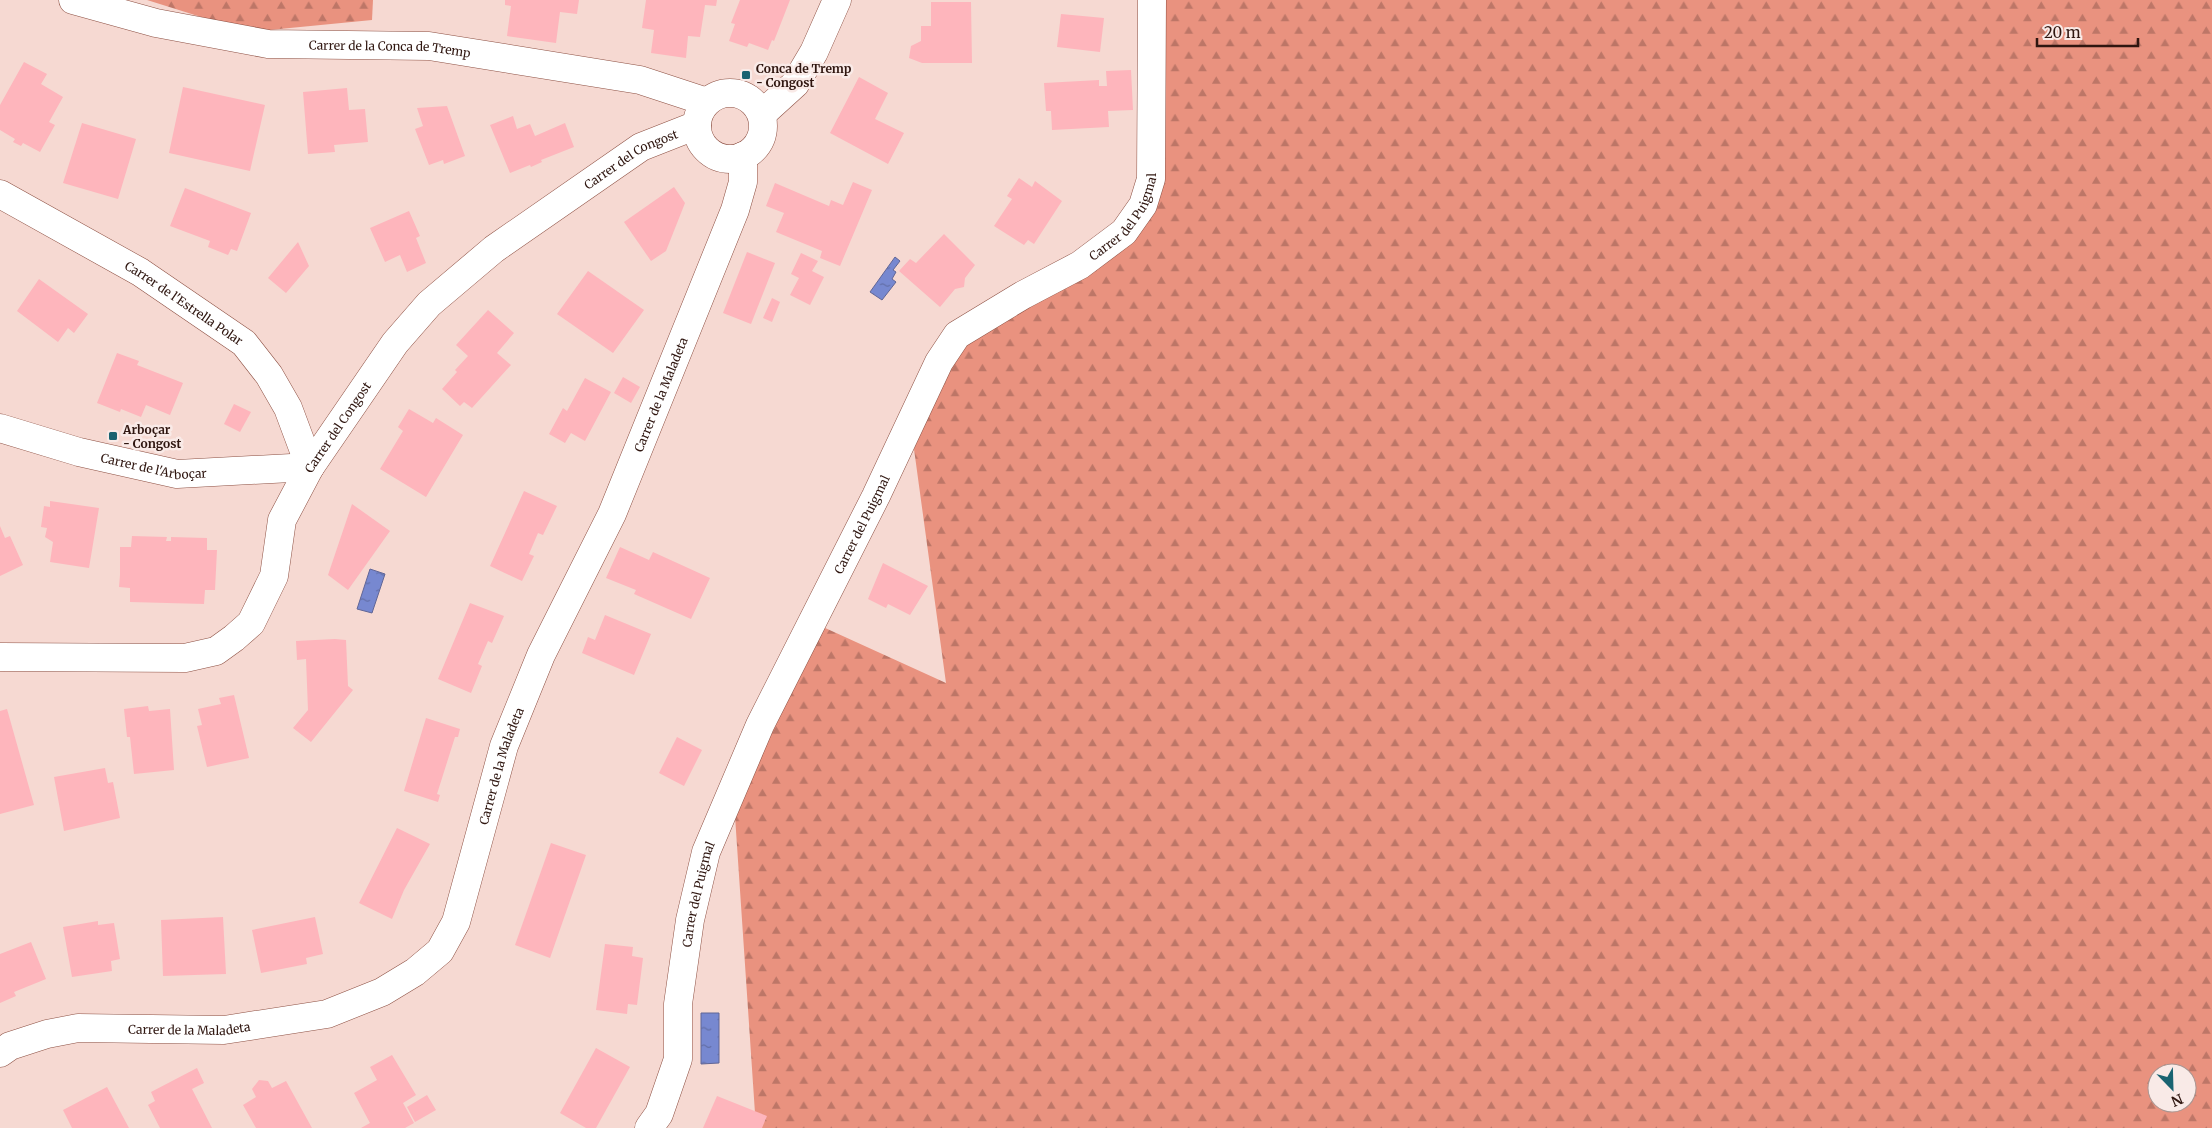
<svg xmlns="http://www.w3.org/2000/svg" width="2212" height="1128" font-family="Merriweather,serif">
<defs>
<pattern id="forest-firs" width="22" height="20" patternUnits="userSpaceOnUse" patternTransform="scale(1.25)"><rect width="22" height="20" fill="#e9927f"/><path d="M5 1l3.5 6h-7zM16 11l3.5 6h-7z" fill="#bd7667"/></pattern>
<pattern id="water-ripples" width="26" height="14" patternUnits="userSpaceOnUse" patternTransform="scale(1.25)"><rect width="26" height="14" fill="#7788d0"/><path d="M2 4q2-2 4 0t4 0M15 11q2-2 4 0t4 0" fill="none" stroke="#626ea7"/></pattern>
</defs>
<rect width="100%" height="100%" fill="#f6d9d2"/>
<g fill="url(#forest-firs)" fill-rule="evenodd">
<polygon points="147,0 373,0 372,20 249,32"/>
<path d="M1160 0H2212V1128H756L735 816 812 622 946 683 914 449 952 350 1117 240 1155 176ZM2157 1073H2187V1103H2157Z"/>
</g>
<g fill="url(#water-ripples)" stroke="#616696">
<polygon points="895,257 900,261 893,270 896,272 892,279 896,282 882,300 870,292"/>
<polygon points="370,569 385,574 372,613 357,609"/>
<polygon points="719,1013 719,1063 701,1064 701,1013"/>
</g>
<g fill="#feb5bc">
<polygon points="505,0 579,0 577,14 560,12 556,43 507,36 511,6 505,5"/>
<polygon points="646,0 717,0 716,6 705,5 700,37 688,36 686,58 651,53 654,30 642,28"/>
<polygon points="740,0 790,0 774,41 772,40 768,50 749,43 747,47 729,41 735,24 731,23"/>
<polygon points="931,2 971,2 972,63 922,63 909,58 911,46 921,41 921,26 931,26"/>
<polygon points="1061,14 1104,18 1100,52 1057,47"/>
<polygon points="24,62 47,74 41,84 63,97 49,122 55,125 40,152 23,143 21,146 13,142 15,139 0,130 0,105"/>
<polygon points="1131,70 1133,110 1108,111 1109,127 1052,130 1051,111 1046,111 1044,83 1099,80 1099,86 1107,86 1106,71"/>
<polygon points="859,77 888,93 875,119 904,133 888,164 830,133"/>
<polygon points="183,87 265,105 250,171 169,153"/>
<polygon points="347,88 349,110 365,109 368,142 334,145 335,152 308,154 303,92"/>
<polygon points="447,106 465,156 444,164 443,160 429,165 415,129 423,126 417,108"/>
<polygon points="513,116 517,129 530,124 535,136 565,123 574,147 541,160 542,162 531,167 530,165 510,173 490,125"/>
<polygon points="82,123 136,139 118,199 63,183"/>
<polygon points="1019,178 1032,187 1035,181 1062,201 1034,244 1028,240 1024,245 994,226 1012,199 1007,196"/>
<polygon points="853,182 872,190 840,266 820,258 822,251 776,232 784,213 766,206 775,183 829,206 831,200 843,205"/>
<polygon points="674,187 685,203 666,251 651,261 624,222"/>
<polygon points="185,188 251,213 237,251 231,249 228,255 208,247 210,241 170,226"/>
<polygon points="409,211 420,236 416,238 426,263 407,272 400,255 385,262 370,228"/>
<polygon points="944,234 975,265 965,278 964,287 955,289 940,307 899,271 910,259 916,263"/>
<polygon points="298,242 309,266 286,293 268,278"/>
<polygon points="747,252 775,263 751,324 723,313"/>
<polygon points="801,253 818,261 812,271 824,277 810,305 790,295 799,278 791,274"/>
<polygon points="588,271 644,310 613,353 557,314"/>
<polygon points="39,279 88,314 74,333 68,328 58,342 17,311"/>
<polygon points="772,298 780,302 772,322 763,318"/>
<polygon points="488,310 514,333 497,353 511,365 472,408 464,402 460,406 442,389 457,372 455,370 468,356 456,345"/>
<polygon points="117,353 139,361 137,365 183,383 170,415 146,405 141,417 121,409 120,412 97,403"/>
<polygon points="623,377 640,387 631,403 614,393"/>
<polygon points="585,378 611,392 585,441 571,433 565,443 549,434 563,408 567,411"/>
<polygon points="234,404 251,412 240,432 224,424"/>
<polygon points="409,409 433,423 436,418 463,435 426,497 380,469 403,431 398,427"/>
<polygon points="524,491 557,506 543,535 538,533 529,554 534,556 522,581 490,566"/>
<polygon points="50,501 99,508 89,568 50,562 53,542 45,537 47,528 41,527 44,506 50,507"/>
<polygon points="352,504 390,531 348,590 328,575"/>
<polygon points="0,526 5,538 10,536 23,565 0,576"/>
<polygon points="132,536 167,537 166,541 171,541 171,537 207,538 207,550 217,550 215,590 205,590 204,604 130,602 130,588 119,587 120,575 120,547 131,547"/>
<polygon points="620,547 649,560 653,552 710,578 691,619 634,594 636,590 606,578"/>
<polygon points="883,563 928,586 910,615 888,604 886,608 868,599"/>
<polygon points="470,603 504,616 492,643 488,641 478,664 482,666 471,693 438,679"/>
<polygon points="605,615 651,634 634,675 582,653 588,637 595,640"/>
<polygon points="335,639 346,640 348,686 353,690 311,742 293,728 308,710 306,659 297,660 296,641"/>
<polygon points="234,695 249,758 207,767 197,726 202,725 198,709 221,704 219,698"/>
<polygon points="148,706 149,711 170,709 174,770 134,774 130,737 127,737 124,709"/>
<polygon points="7,709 34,805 0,814 0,711"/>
<polygon points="426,718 460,729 458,737 455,737 437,794 440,795 438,802 404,791"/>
<polygon points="677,737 702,750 684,786 659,773"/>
<polygon points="105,768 108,783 113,782 120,818 64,831 54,777"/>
<polygon points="397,828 430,844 404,890 392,919 359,903"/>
<polygon points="551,843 586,855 550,958 515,945"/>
<polygon points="223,917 226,974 163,976 161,920"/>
<polygon points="315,917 323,954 306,958 307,964 261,973 252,930"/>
<polygon points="98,921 98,925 114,923 120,959 111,961 112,971 72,977 63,927"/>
<polygon points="31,942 46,979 14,992 16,996 0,1003 0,954"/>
<polygon points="605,944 633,947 632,956 643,958 637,1005 628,1004 627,1014 596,1010"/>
<polygon points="596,1048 630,1067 596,1128 586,1128 560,1113"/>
<polygon points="392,1055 416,1095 403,1103 414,1123 405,1128 361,1128 370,1123 354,1093 377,1080 370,1067"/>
<polygon points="197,1068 204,1083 192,1089 212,1128 160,1128 148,1105 155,1101 151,1092"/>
<polygon points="259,1080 268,1081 272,1088 286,1081 312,1128 256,1128 243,1105 256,1097 252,1089"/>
<polygon points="107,1087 129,1128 72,1128 63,1110"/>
<polygon points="427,1095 436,1110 415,1122 407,1107"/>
<polygon points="717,1096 767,1116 762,1128 703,1128"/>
</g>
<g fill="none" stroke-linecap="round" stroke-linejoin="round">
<g stroke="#8d5043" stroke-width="29">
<g id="minor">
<path id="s1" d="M73 0 156 23 268 44 429 46 640 80 707 102"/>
<circle cx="730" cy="126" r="33"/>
<polyline points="762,114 795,84 814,52 837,0"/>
<path id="s2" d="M0 194 140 272 244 343 269 375 288 408 310 467"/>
<path id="s3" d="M0 428 79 452 177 474 310 467"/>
<path id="s4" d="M0 657 185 658 216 651 234 638 251 623 274 576 282 520 310 467 395 343 429 304 494 249 641 147 697 125"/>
<path id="s5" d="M0 1053 10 1046 47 1034 78 1028 224 1030 327 1014 382 992 415 972 440 951 456 922 504 746 541 655 612 514 735 210 743 182V156"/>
<path id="s6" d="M649 1128 659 1114 678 1059V1004L690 920 706 852 760 725 876 496 939 362 957 335 1023 295 1080 265 1124 232 1143 205 1151 179 1152 0"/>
</g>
</g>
<use href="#minor" stroke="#fff" stroke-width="28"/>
</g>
<g fill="#1a6371" stroke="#f9eae7" stroke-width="2">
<rect x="741" y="70" width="10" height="10" rx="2.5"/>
<rect x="108" y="431" width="10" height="10" rx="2.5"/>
</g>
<g text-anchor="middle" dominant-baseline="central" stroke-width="5" stroke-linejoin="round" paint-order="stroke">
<g font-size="12" fill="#2f1610" stroke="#f9eae7">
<text stroke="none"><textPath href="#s1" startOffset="322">Carrer de la Conca de Tremp</textPath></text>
<text stroke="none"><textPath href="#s4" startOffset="882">Carrer del Congost</textPath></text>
<text stroke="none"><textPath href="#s6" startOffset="1069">Carrer del Puigmal</textPath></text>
<text stroke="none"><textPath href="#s2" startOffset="214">Carrer de l'Estrella Polar</textPath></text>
<text stroke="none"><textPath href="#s5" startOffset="1064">Carrer de la Maladeta</textPath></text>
<text stroke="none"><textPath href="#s4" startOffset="479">Carrer del Congost</textPath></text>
<text stroke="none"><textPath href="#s3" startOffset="159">Carrer de l'Arboçar</textPath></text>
<text stroke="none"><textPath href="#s6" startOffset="648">Carrer del Puigmal</textPath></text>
<text stroke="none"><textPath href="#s5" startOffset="659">Carrer de la Maladeta</textPath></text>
<text stroke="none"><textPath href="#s6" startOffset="242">Carrer del Puigmal</textPath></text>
<text stroke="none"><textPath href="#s5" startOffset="194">Carrer de la Maladeta</textPath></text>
</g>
<g font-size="12" font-weight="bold" fill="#2f1610" stroke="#f9eae7" text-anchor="start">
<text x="756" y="68">Conca de Tremp<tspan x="756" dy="14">- Congost</tspan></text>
<text x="123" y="429">Arboçar<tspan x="123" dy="14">- Congost</tspan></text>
</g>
</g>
<g transform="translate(2172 1088) rotate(157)"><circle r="24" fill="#f9eae7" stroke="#a89591"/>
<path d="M0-4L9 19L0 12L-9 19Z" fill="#1a6371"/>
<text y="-8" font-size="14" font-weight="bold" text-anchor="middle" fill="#2f1610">N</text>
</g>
<path d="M2037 38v8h101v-8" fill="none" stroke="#2f1610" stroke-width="2.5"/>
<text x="2044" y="38" font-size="15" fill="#2f1610" stroke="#f9eae7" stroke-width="4" paint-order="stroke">20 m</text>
</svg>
